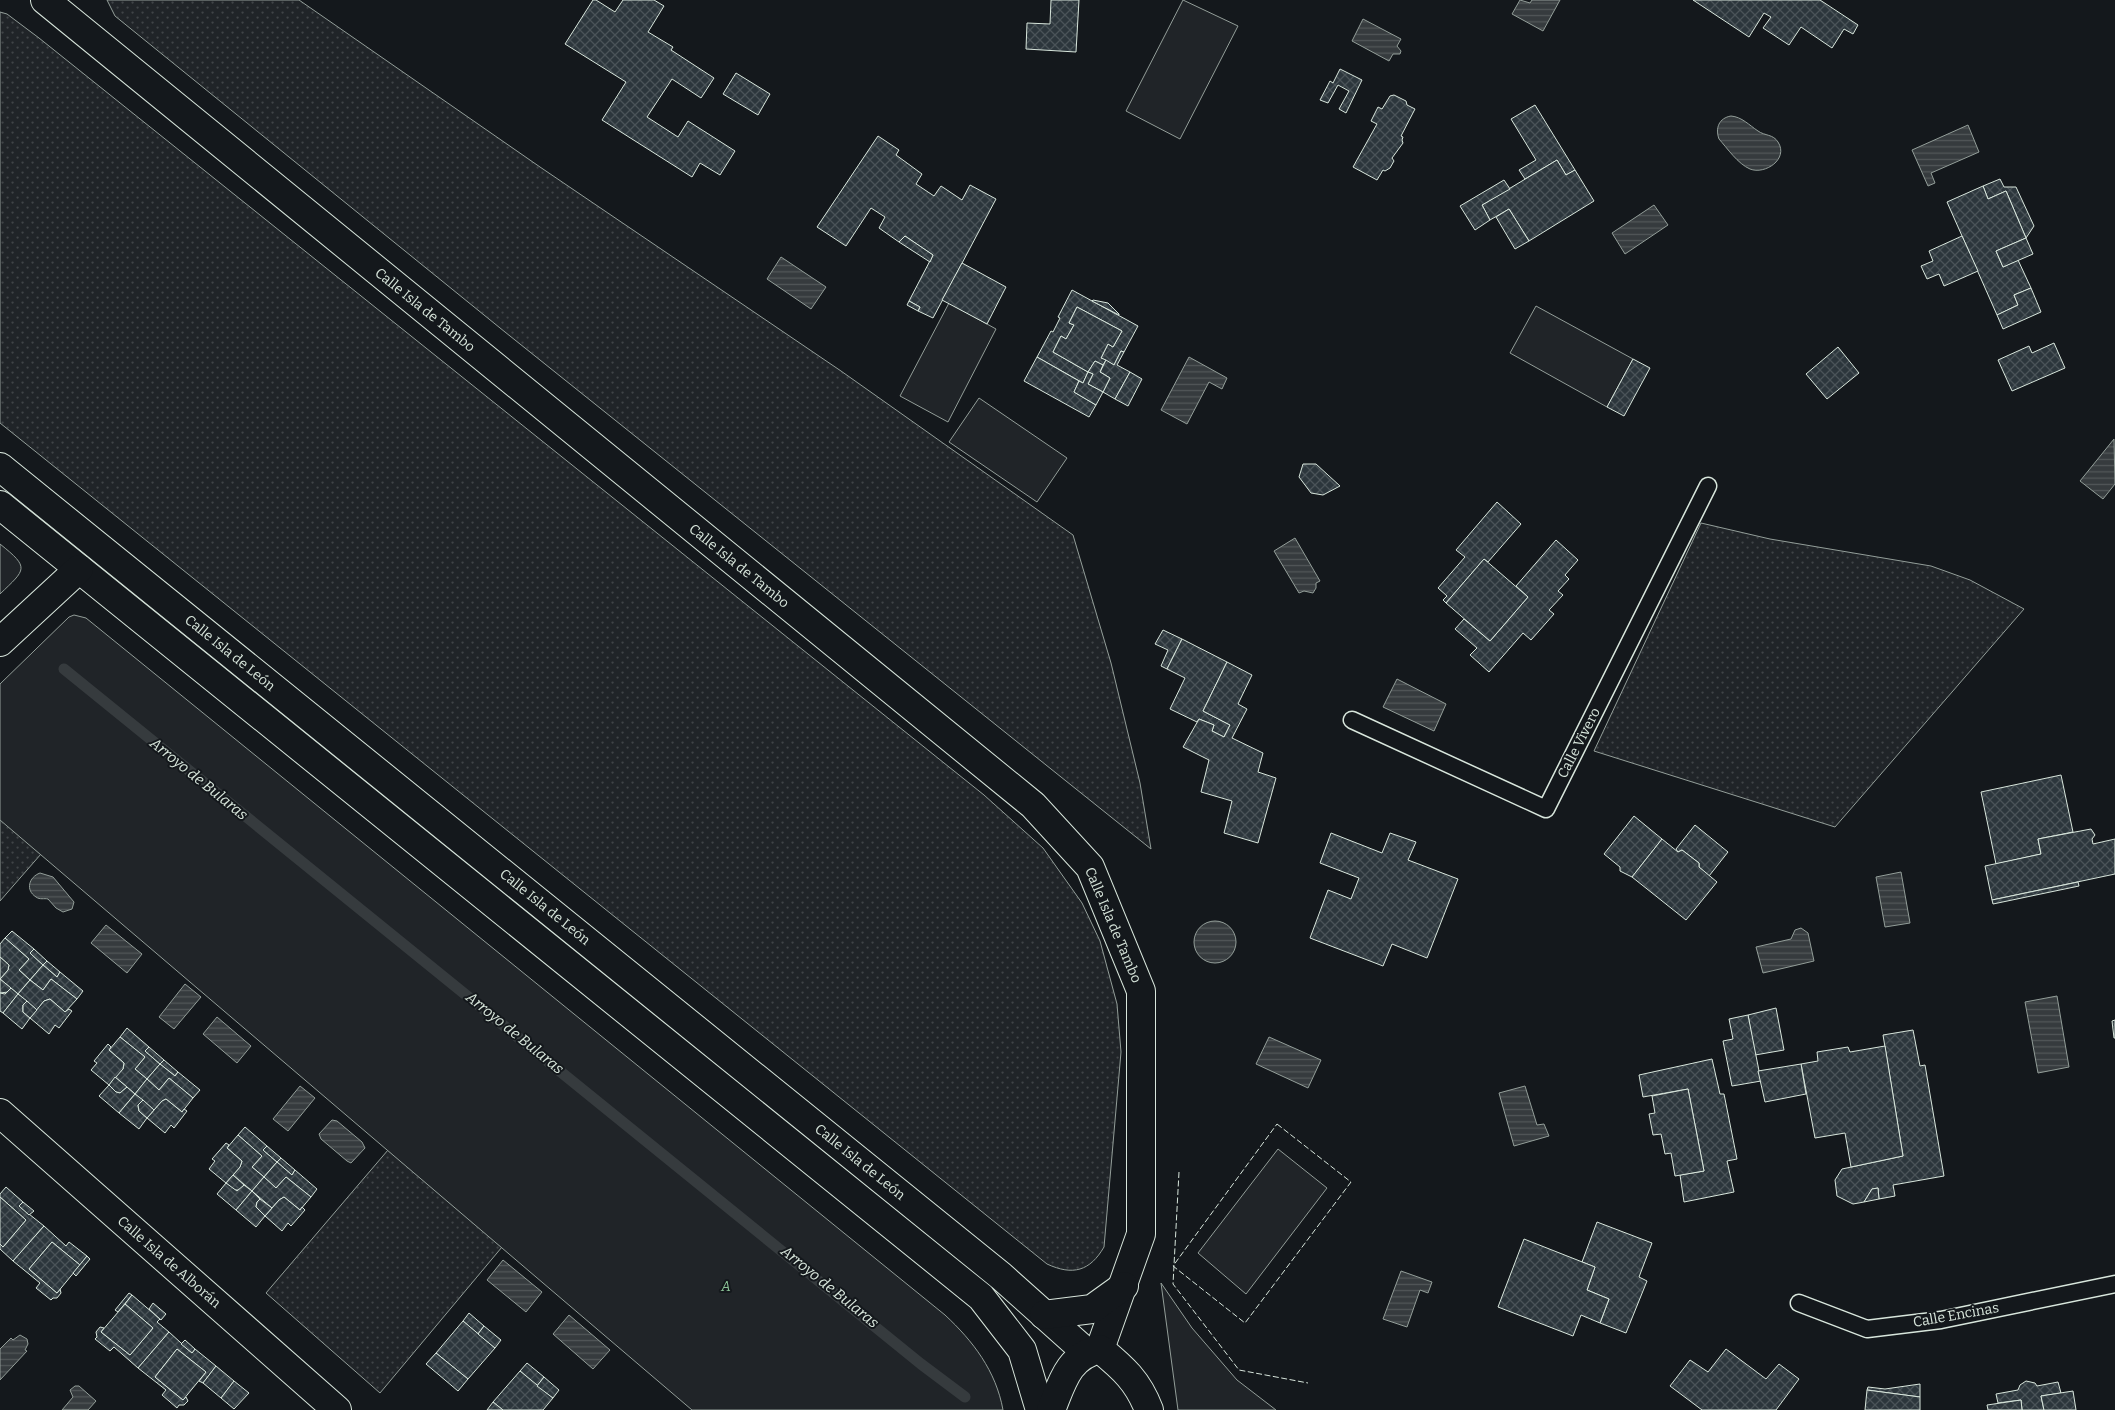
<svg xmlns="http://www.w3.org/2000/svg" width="2115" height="1410" font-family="Bitter,serif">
<defs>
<pattern id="grass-dots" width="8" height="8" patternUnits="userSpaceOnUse" patternTransform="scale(1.25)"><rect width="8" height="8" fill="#202428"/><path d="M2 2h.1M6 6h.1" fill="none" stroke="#404447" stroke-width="1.8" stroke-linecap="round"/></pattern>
<pattern id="water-rules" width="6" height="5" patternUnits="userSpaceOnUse" patternTransform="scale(1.25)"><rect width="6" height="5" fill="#363b3e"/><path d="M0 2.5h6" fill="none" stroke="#525759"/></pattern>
<pattern id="building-cross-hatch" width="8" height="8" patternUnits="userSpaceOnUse" patternTransform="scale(1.25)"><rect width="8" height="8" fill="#2c363c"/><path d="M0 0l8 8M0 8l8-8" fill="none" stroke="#4a5358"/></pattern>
</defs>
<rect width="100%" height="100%" fill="#14181c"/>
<g fill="url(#grass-dots)" stroke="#939e99">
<polygon points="107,0 299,0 540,167 841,371 1073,535 1111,663 1140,783 1151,849 505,332 115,16"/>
<path d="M0 12 7 14 39 38 984 795 1043 848 1082 903 1100 941 1117 1004 1121 1052 1104 1247C1090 1271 1073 1276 1047 1264L0 423Z"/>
<polygon points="1701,523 1770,539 1931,566 1970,580 2024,609 1835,827 1594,751"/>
<polygon points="0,819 41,854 0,901"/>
<polygon points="388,1150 502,1247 380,1393 266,1293"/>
</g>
<g fill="#202428" stroke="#939e99">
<polygon points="1183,0 1238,26 1180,139 1126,111"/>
<polygon points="949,303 996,329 948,422 900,396"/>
<polygon points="1536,306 1633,359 1607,407 1510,353"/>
<polygon points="979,398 1067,458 1037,502 949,442"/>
<path d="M0 544C30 568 26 569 0 594Z"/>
<path d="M74 615 86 618 945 1315C973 1341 996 1371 1003 1410H692L0 820V684L69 617Z"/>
<polygon points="1278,1149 1327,1188 1246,1294 1198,1253"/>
<polygon points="1161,1283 1192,1328 1237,1380 1276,1410 1178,1410"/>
</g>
<g fill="url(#water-rules)" stroke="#939e99">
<polygon points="1520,0 1530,3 1532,0 1560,0 1543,31 1512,14"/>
<polygon points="1363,19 1401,39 1397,46 1401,51 1400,54 1393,54 1389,61 1352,41"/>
<path d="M1731 116C1742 117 1749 125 1758 131 1765 136 1773 134 1778 142 1789 159 1765 175 1750 169 1738 164 1727 148 1719 139 1715 128 1719 118 1731 116Z"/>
<polygon points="1968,125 1979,152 1931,173 1935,183 1928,186 1912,150"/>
<polygon points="1654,205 1668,225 1625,254 1612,233"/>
<polygon points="781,257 826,287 811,309 767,279"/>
<polygon points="1189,357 1227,378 1222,389 1209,382 1187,424 1161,410"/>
<polygon points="2114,439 2115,484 2103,499 2080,481"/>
<polygon points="1295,538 1320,581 1316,583 1316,588 1313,593 1304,591 1299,593 1274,551"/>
<polygon points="1397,679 1446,704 1434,731 1383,707"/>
<polygon points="1901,872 1910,923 1885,927 1876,877"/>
<path d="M40 873 53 877 74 902 72 909 63 912 56 908 48 899C44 898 40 900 36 897 25 890 29 877 40 873Z"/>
<circle cx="1215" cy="942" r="21"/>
<polygon points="106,925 142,954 127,973 91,943"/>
<polygon points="1801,928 1808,933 1814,961 1763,973 1756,947 1791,939 1795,930"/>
<polygon points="185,984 201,997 174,1029 159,1017"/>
<polygon points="2057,996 2069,1067 2038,1073 2025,1002"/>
<polygon points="217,1017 251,1046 237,1063 203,1034"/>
<polygon points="1269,1037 1321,1060 1308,1088 1256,1064"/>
<polygon points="300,1086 315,1098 288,1131 273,1119"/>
<polygon points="1525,1086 1537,1125 1544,1124 1549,1136 1514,1146 1499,1093"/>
<polygon points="332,1120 337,1121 362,1142 365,1148 351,1163 347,1161 321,1139 319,1134"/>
<polygon points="503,1260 542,1292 526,1312 487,1280"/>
<polygon points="1401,1271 1432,1282 1428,1293 1420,1290 1407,1327 1383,1319"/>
<polygon points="569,1315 610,1350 593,1369 553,1334"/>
<polygon points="20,1335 27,1339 28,1344 25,1350 27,1351 0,1380 0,1349 11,1338 13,1340"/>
<polygon points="75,1386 79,1386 96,1401 88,1410 62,1410 73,1397 70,1390"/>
</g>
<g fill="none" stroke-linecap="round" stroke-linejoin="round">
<polyline stroke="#363b3e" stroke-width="11" points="64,669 921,1364 965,1397"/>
</g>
<g fill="url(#building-cross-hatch)" stroke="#d8e6dc">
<polygon points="593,0 596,0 615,12 623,0 654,0 664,6 648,32 673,47 671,50 714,78 701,98 672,79 647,117 678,137 688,121 735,151 720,175 700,163 692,177 602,120 626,82 565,44"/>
<polygon points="1051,0 1079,0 1076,52 1026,49 1027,23 1050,24"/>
<polygon points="1693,0 1820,0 1858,25 1853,34 1844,29 1832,48 1801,27 1789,45 1763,28 1771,17 1764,13 1749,37"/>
<polygon points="1340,69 1362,80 1346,113 1339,109 1349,91 1338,85 1328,103 1320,100 1330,81 1333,83"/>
<polygon points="736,73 770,94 758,115 723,94"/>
<polygon points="1394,95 1406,101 1407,105 1415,109 1401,136 1403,137 1402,140 1403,143 1392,158 1394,161 1390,168 1385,171 1383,170 1377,180 1353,167 1377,124 1371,121 1378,107 1382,109 1390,96"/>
<polygon points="1535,105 1575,170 1566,175 1557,160 1525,179 1519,170 1536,160 1511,119"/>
<polygon points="878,136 899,150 896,155 922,174 916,184 934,196 941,186 962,200 970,185 996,199 933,318 918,311 920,307 909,301 933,255 905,236 899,242 879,228 885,217 871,208 846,246 817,227"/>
<polygon points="1557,160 1566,175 1575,170 1594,201 1529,241 1509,209 1490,220 1482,205"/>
<polygon points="2000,179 2004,187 2016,187 2034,226 2026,238 2006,191 1988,199 1983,186"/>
<polygon points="1504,180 1510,189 1482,205 1490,220 1475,230 1460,206"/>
<polygon points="1983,186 1988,199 2006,191 2026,238 1996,251 2003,267 2018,260 2031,288 2014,295 2018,305 1997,315 1947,202"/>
<polygon points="1509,209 1529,241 1515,249 1496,217"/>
<polygon points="905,236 933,255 930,262 899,242"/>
<polygon points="1962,236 1978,271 1944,286 1939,274 1927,279 1921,266 1933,261 1929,251"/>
<polygon points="2026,238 2033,254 2003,267 1996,251"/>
<polygon points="962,263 1006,287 987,324 942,300"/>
<polygon points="2031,288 2041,312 2003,329 1997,315 2018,305 2014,295"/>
<polygon points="1072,290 1138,326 1124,352 1121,351 1114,365 1101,358 1108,344 1113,347 1122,331 1077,307 1069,323 1074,325 1066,339 1061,336 1053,352 1088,372 1083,383 1037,357 1051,331 1053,332 1060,318 1058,317"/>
<polygon points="1093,300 1108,303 1119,314 1119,315 1092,301"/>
<polygon points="909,301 920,307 918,311 907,305"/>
<polygon points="1077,307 1122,331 1113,347 1108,344 1101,358 1106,360 1103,365 1095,361 1088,372 1053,352 1061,336 1066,339 1074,325 1069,323"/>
<polygon points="2054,343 2065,368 2012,391 1998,360 2029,346 2032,353"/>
<polygon points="1838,347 1859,373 1827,399 1806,374"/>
<polygon points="1121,351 1124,352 1117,365 1130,372 1115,399 1103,392 1110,378 1100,372 1106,360 1114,365"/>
<polygon points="1037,357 1079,381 1074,392 1096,405 1089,417 1024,381"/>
<polygon points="1633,359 1650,368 1624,416 1607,407"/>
<polygon points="1095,361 1103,365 1100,372 1110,378 1103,392 1088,384 1093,374 1088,372"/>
<polygon points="1088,372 1093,374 1088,384 1103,392 1096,405 1074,392 1079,381 1083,383"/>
<polygon points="1130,372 1142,379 1128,406 1115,399"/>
<polygon points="1303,464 1316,464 1340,486 1323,495 1311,493 1299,477"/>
<polygon points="1497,502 1521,524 1488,562 1484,559 1446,603 1443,600 1447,596 1438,588 1465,557 1456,550"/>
<polygon points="1556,540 1578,560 1565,575 1569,579 1558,591 1563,595 1549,610 1554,614 1531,640 1523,633 1489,672 1470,655 1477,648 1455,629 1464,619 1490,641 1528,597 1516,586"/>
<polygon points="1484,559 1528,597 1490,641 1446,603"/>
<polygon points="1163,630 1182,639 1167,669 1161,666 1168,650 1155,644"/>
<polygon points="1182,639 1227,662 1203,711 1230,725 1224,737 1212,731 1214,725 1199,719 1197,722 1170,709 1185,678 1167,669"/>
<polygon points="1227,662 1252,675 1238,704 1247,709 1232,738 1263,753 1258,772 1276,778 1258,843 1224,833 1232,801 1201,792 1209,760 1183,747 1199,719 1214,725 1212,731 1224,737 1230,725 1203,711"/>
<polygon points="2061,775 2073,832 2038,839 2041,854 1996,864 1981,792"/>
<polygon points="1634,816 1662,839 1632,877 1620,871 1620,867 1604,854"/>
<polygon points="1695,825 1728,852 1709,876 1699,867 1699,863 1682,850 1678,852 1676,849"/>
<polygon points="2091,829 2095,835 2092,839 2093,844 2115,839 2115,874 1992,900 1985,866 2041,854 2038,839"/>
<polygon points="1331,833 1382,853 1390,833 1416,842 1408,860 1458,879 1427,958 1392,944 1383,966 1310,938 1328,890 1351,899 1359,878 1320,863"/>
<polygon points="1662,839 1678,852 1682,850 1699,863 1699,867 1717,882 1686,920 1632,877"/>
<polygon points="2078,882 2079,886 1993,904 1992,900"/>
<polygon points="12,931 34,949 30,953 43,965 30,980 19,970 29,959 5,938"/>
<polygon points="5,938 29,959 19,970 30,980 18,994 0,979 8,970 9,965 0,957 0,944"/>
<polygon points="34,949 47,961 43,965 30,953"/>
<polygon points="0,957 9,965 8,970 0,979"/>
<polygon points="47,961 60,972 57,977 43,965"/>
<polygon points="43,965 57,977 60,972 83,991 77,999 51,979 43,990 30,980"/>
<polygon points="0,979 11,988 8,992 0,993"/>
<polygon points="51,979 77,999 65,1012 50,999 44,1001 37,1010 18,994 30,980 43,990"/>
<polygon points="11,988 18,994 3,1013 0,1011 0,993 5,994"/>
<polygon points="18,994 27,1001 23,1005 23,1012 30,1018 22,1029 3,1013"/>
<polygon points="50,999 65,1012 69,1009 72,1011 59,1028 55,1025 49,1034 30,1018 44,1001"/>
<polygon points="27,1001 37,1010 30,1018 23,1012 23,1005"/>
<polygon points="1776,1008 1784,1050 1755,1055 1748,1015"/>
<polygon points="1748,1015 1761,1081 1732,1086 1723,1041 1733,1039 1729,1019"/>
<polygon points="2115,1020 2115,1038 2114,1038 2112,1021"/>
<polygon points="127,1028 149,1047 145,1051 160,1064 147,1079 135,1069 145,1057 120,1037"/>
<polygon points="1913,1030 1920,1066 1925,1065 1944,1176 1893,1185 1895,1196 1879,1199 1878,1188 1872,1189 1864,1202 1853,1204 1837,1196 1835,1180 1842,1169 1903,1156 1883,1035"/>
<polygon points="120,1037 145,1057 135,1069 147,1079 135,1094 115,1077 123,1069 124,1063 109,1050"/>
<polygon points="108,1044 111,1047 109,1050 124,1063 123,1069 109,1085 91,1070 97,1063 94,1061"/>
<polygon points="1885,1046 1903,1156 1851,1167 1845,1133 1815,1138 1801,1064 1818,1061 1817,1052 1848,1047 1850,1052"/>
<polygon points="149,1047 164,1060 160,1064 145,1051"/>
<polygon points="1712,1059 1720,1094 1724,1094 1737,1159 1727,1161 1734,1192 1684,1202 1680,1175 1704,1171 1688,1089 1643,1097 1639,1075"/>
<polygon points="164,1060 178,1072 175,1076 160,1064"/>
<polygon points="160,1064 175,1076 178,1072 200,1090 193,1098 169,1078 159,1090 147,1079"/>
<polygon points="1801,1064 1806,1094 1765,1102 1758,1071"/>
<polygon points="115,1077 127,1087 120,1093 116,1092 109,1085"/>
<polygon points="169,1078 193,1098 182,1112 166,1099 162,1101 154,1110 135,1094 147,1079 159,1090"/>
<polygon points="109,1085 116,1092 120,1093 127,1087 135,1094 119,1113 99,1096"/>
<polygon points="1688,1089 1704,1171 1675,1176 1671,1153 1665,1154 1661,1134 1653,1135 1649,1114 1655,1113 1652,1096"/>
<polygon points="135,1094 143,1100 138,1105 139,1111 147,1118 139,1129 119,1113"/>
<polygon points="166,1099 182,1112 184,1109 187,1111 174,1128 171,1125 165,1133 147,1118 162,1101"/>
<polygon points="143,1100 154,1110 147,1118 139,1111 138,1105"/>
<polygon points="245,1127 267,1146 263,1150 277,1162 264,1177 252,1167 262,1156 238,1135"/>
<polygon points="238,1135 262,1156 252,1167 264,1177 252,1191 233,1175 240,1167 242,1161 227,1148"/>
<polygon points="226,1143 229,1145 227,1148 242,1161 240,1167 226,1183 209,1169 215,1161 212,1159"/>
<polygon points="267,1146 281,1158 277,1162 263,1150"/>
<polygon points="281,1158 295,1170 292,1175 277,1162"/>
<polygon points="277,1162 292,1175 295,1170 317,1189 311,1197 286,1177 276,1188 264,1177"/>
<polygon points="233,1175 244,1185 240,1190 234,1190 226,1183"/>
<polygon points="264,1177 276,1188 286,1177 311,1197 300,1210 284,1197 279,1200 272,1208 252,1191"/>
<polygon points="226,1183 237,1191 244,1185 252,1191 236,1210 217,1194"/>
<polygon points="6,1187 23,1202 19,1206 44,1226 13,1261 0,1249 0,1244 3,1247 26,1220 0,1197 0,1194"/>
<polygon points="1878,1188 1879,1199 1864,1202 1872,1189"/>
<polygon points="252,1191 260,1199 257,1202 256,1207 265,1216 256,1227 236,1210"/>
<polygon points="0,1197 26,1220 3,1247 0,1244"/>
<polygon points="284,1197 300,1210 302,1207 305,1210 291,1226 288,1223 282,1231 265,1216 279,1200"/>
<polygon points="260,1199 272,1208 265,1216 256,1207 257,1202"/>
<polygon points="23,1202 34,1211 29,1215 19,1206"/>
<polygon points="1597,1222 1652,1243 1639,1277 1647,1281 1626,1333 1600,1323 1609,1299 1587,1290 1595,1267 1582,1262"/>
<polygon points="44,1226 66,1246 69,1242 87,1256 80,1265 52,1242 29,1269 57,1293 60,1289 61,1293 57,1298 53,1298 51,1300 36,1288 40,1283 13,1261"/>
<polygon points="1524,1239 1595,1267 1587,1290 1609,1299 1600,1323 1581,1315 1573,1336 1498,1307"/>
<polygon points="52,1242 80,1265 57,1293 29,1269"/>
<polygon points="87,1256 90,1259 76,1276 73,1273"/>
<polygon points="129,1293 132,1295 118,1312 115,1310"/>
<polygon points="132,1295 160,1319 157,1322 169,1332 138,1368 114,1347 110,1351 95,1339 97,1337 96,1332 100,1327 104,1328 101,1332 130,1355 153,1328 125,1304"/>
<polygon points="153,1303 166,1314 161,1320 149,1309"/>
<polygon points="125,1304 153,1328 130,1355 101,1332"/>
<polygon points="469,1313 484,1326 478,1334 463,1321"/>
<polygon points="463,1321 495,1348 468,1379 436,1353"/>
<polygon points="484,1326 501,1340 495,1348 478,1334"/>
<polygon points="169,1332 192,1353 195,1349 216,1366 203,1383 199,1381 206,1372 177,1349 155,1377 183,1400 186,1397 188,1401 184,1405 179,1405 177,1408 162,1395 166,1390 138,1368"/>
<polygon points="185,1340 195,1349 192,1353 181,1344"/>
<polygon points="177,1349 206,1372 183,1400 155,1377"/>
<polygon points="1726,1349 1766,1379 1779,1364 1799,1379 1776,1410 1702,1410 1670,1386 1690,1360 1708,1372"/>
<polygon points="436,1353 468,1379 458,1391 426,1364"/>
<polygon points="527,1363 544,1377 537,1386 520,1371"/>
<polygon points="216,1366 234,1381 221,1398 203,1383"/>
<polygon points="520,1371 553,1398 543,1410 503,1410 493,1402"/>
<polygon points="544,1377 559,1390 553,1398 537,1386"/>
<polygon points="234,1381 249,1393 234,1409 221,1398"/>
<polygon points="2026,1381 2035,1383 2037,1386 2058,1382 2061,1393 2041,1396 2044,1410 2022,1410 2021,1400 1998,1403 1996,1394 2018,1390 2020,1385"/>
<polygon points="1920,1384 1920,1397 1867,1390 1868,1387 1885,1389"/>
<polygon points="1867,1390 1920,1397 1920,1410 1865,1410"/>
<polygon points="2073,1391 2076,1410 2044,1410 2041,1396"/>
<polygon points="2021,1400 2022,1410 1988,1410 1987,1405"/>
<polygon points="493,1402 503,1410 487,1410"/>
</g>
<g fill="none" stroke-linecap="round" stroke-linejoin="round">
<g stroke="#d8e6dc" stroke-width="19">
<g id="service">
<polyline points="1352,720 1546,809 1708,486"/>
<polyline points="1799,1303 1867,1329 1941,1320 2115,1284"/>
</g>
</g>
<g stroke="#d8e6dc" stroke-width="30">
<g id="minor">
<polyline points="45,0 1033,805 1090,867 1141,991 1141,1234 1100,1349"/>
<polyline points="0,467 1001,1276 1086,1352"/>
<polyline points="0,505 981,1297 1022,1350 1040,1410"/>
<polyline points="0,642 79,569"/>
<polyline points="0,1113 337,1410"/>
<polyline points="1044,1315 1092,1309 1124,1286"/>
<path d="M1051 1410C1062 1383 1068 1356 1100 1349 1123 1368 1138 1381 1149 1410"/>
</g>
</g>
<use href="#service" stroke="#14181c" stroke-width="16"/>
<use href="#minor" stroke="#14181c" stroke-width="28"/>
<g stroke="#d8e6dc" stroke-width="1" stroke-dasharray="6 2.5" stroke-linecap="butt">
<polygon points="1277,1124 1351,1182 1245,1323 1173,1266"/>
<polyline points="1179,1172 1173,1284 1239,1370 1308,1383"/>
</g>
</g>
<g text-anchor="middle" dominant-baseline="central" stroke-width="4" stroke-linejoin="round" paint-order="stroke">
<g font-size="14" fill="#d8e6dc" stroke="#14181c">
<text transform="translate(425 310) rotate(39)">Calle Isla de Tambo</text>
<text transform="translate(739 566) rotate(39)">Calle Isla de Tambo</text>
<text transform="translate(230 653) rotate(39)">Calle Isla de León</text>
<text transform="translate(1579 743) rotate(-63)">Calle Vivero</text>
<text transform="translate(545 907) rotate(39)">Calle Isla de León</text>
<text transform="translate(1113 925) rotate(67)">Calle Isla de Tambo</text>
<text transform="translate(860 1162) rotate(39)">Calle Isla de León</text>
<text transform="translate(169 1262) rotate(41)">Calle Isla de Alborán</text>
<text transform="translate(1956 1315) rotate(-10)">Calle Encinas</text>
</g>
<g font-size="14" font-style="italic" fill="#8ac095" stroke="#14181c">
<text x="726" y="1286">A</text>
</g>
<g font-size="15" font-style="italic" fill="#d8e6dc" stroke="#14181c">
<text transform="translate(199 779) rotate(39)">Arroyo de Bularas</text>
<text transform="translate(515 1033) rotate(39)">Arroyo de Bularas</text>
<text transform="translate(830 1287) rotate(39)">Arroyo de Bularas</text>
</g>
</g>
</svg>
